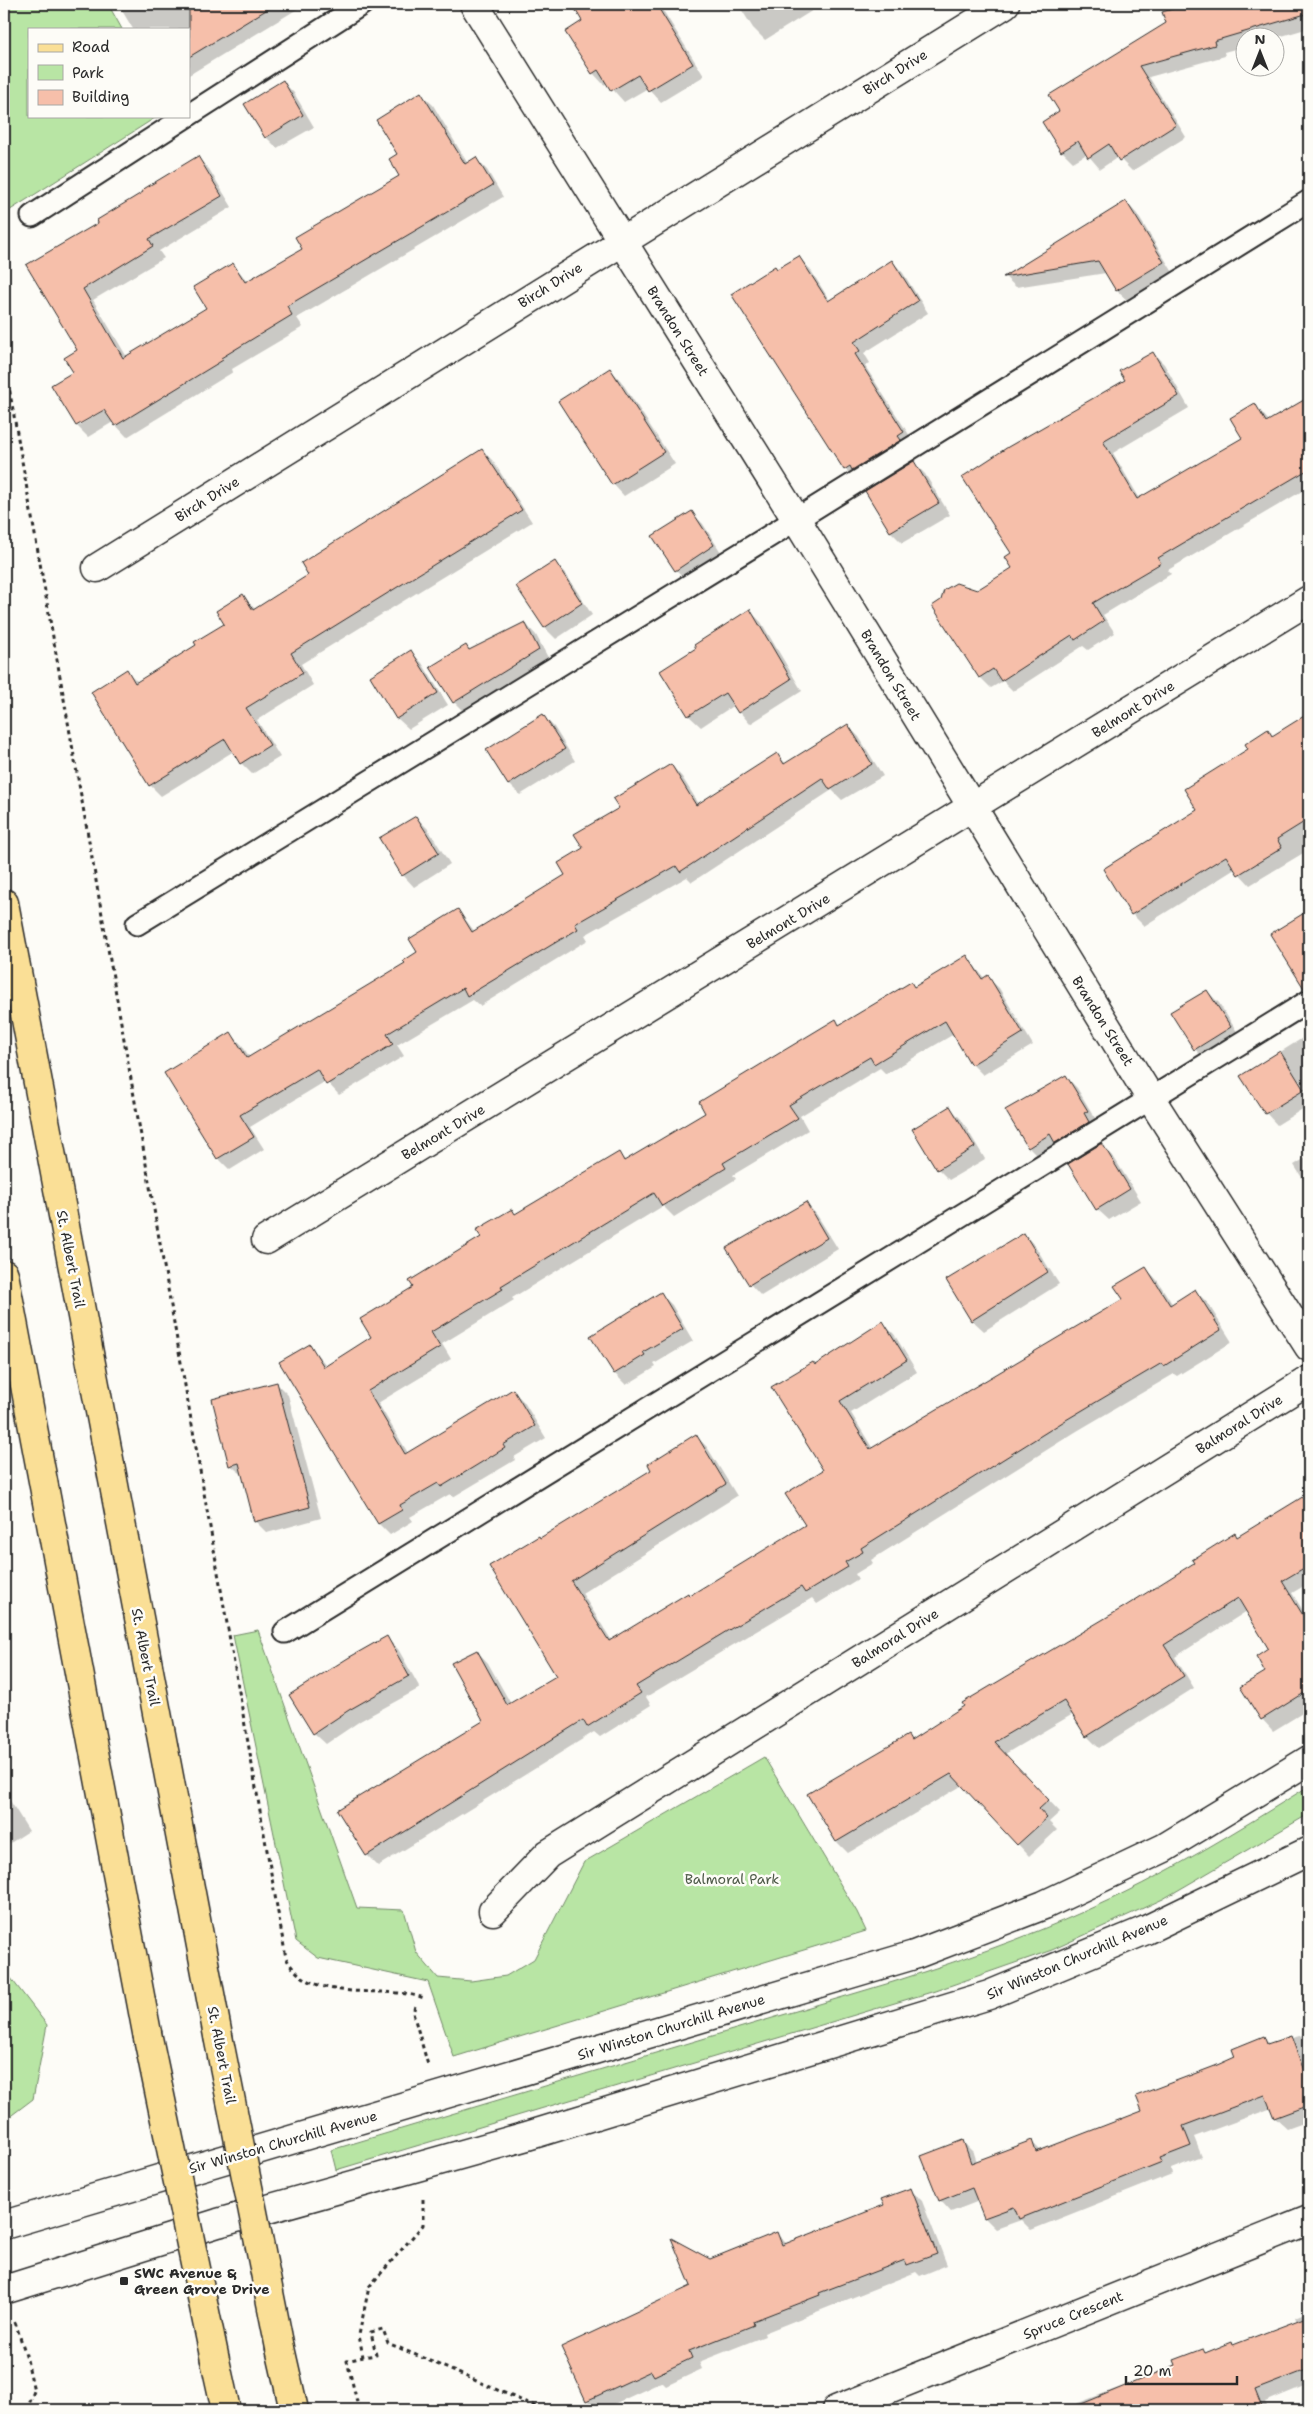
<svg xmlns="http://www.w3.org/2000/svg" width="1313" height="2414" font-family="'Shantell Sans',sans-serif">
<rect width="100%" height="100%" fill="#fdfcf7"/>
<filter id="ink" filterUnits="userSpaceOnUse"><feTurbulence type="fractalNoise" baseFrequency=".02" numOctaves="2"/><feDisplacementMap in="SourceGraphic" scale="10" xChannelSelector="R" yChannelSelector="G"/><feConvolveMatrix kernelMatrix="1 2 1 2 8 2 1 2 1" color-interpolation-filters="sRGB"/></filter>
<g filter="url(#ink)">
<g fill="#b8e5a4" stroke="#728868">
<polygon points="4,4 108,4 122,29 29,29 29,116 158,116 4,214"/>
<polygon points="258,1630 357,1908 404,1910 416,1952 438,1978 471,1981 506,1976 534,1959 584,1862 764,1757 857,1912 866,1931 454,2057 428,1982 318,1958 296,1941 233,1635"/>
<path d="M1309 1786V1814L1163 1899 1052 1950 935 1991 336 2170 331 2150 893 1982C958 1961 1023 1939 1085 1911 1163 1877 1237 1831 1309 1786Z"/>
<polygon points="4,1952 10,1977 47,2025 33,2099 4,2121"/>
</g>
<g fill="#0003" fill-rule="evenodd">
<polygon points="118,4 303,4 304,5 189,75 189,29 133,29"/>
<polygon points="573,4 659,4 704,76 661,102 648,88 624,102 607,83 604,85 593,73 584,22"/>
<polygon points="738,4 816,4 818,7 765,40 753,28"/>
<polygon points="1194,4 1309,4 1309,28 1275,38 1246,38 1246,46 1224,52 1225,56 1149,77 1186,137 1132,171 1118,157 1100,169 1087,154 1073,162 1062,151 1061,112 1167,24 1164,13"/>
<polygon points="283,82 294,93 314,127 277,148 266,137"/>
<path d="M421 94 433 105 468 164 476 159 487 170 503 197 297 318 303 327 232 369 233 372 127 437 113 422 88 437 77 426 53 385 74 373 79 351 28 266 100 223 198 158 209 169 232 207 159 251 164 258 93 300 127 357 208 309 233 264 248 282 304 249 400 176 399 155ZM109 405 110 407 78 426V424Z"/>
<polygon points="1126,202 1137,214 1174,274 1129,302 1117,291 1106,273 1016,287 1004,276"/>
<polygon points="799,257 810,269 830,301 892,261 903,273 928,313 864,353 870,363 865,366 915,444 857,481 845,469 733,294"/>
<polygon points="1153,353 1164,364 1189,408 1113,453 1140,499 1244,439 1255,405 1270,422 1309,398 1309,487 1168,570 1171,574 1103,615 1115,633 1088,650 1083,646 1013,691 1003,681 991,688 980,677 977,591 1013,568 1013,554 1126,381"/>
<polygon points="610,369 621,381 675,464 624,496 613,484"/>
<polygon points="482,450 493,461 532,522 301,664 313,685 257,720 280,757 252,774 241,763 234,751 161,796 150,785 126,671 138,682 198,646 226,624 243,596 256,610 310,575"/>
<polygon points="914,463 925,474 950,515 902,543 891,532 867,492"/>
<polygon points="691,512 703,524 724,557 688,581 676,570"/>
<polygon points="554,563 566,574 592,615 556,639 544,627"/>
<polygon points="750,611 761,622 802,691 750,724 734,705 701,727 689,716 661,672"/>
<polygon points="525,623 536,635 553,667 465,713 454,702 466,646 470,651"/>
<polygon points="411,652 422,663 448,705 409,729 397,718"/>
<polygon points="1309,714 1309,859 1305,852 1250,885 1235,869 1144,926 1132,914 1199,811 1250,750 1268,731 1274,736"/>
<polygon points="543,716 554,727 575,761 520,795 509,784"/>
<polygon points="848,726 859,737 883,776 842,800 832,790 692,882 687,877 585,935 588,940 480,1006 473,1000 397,1045 404,1056 339,1095 326,1081 250,1127 264,1149 230,1170 218,1158 166,1074 231,1034 242,1045 250,1058 407,964 458,910 475,932 567,876 584,849 621,809 671,765 682,777 699,804 777,754 786,764"/>
<polygon points="416,817 428,829 450,864 414,887 403,875"/>
<polygon points="1309,911 1309,992 1272,934"/>
<polygon points="967,957 985,979 987,977 999,988 1033,1045 983,1075 972,1064 954,1034 886,1074 880,1068 800,1116 808,1130 733,1175 736,1179 674,1217 663,1206 512,1298 514,1300 442,1344 451,1359 378,1403 408,1453 513,1391 524,1402 546,1438 514,1457 515,1460 453,1497 450,1494 410,1517 413,1521 390,1535 379,1524 281,1362 309,1345 327,1366 373,1338 415,1288 483,1238 511,1210 516,1215 618,1154 626,1161 707,1113 836,1021 841,1026 911,984 915,988"/>
<polygon points="1207,991 1219,1003 1241,1038 1206,1061 1195,1049"/>
<polygon points="1309,1034 1309,1105 1277,1125 1266,1113 1242,1076"/>
<polygon points="1065,1076 1077,1088 1098,1123 1040,1158 1029,1147"/>
<polygon points="950,1108 961,1119 985,1159 949,1180 938,1169"/>
<polygon points="1102,1145 1113,1156 1141,1201 1109,1220 1097,1209"/>
<polygon points="1309,1156 1309,1189 1294,1165"/>
<polygon points="806,1203 817,1215 838,1249 761,1296 750,1284"/>
<polygon points="1024,1234 1035,1246 1059,1284 984,1331 972,1320"/>
<polygon points="1146,1268 1157,1280 1173,1305 1195,1291 1207,1302 1232,1342 1177,1376 1174,1374 1077,1431 871,1560 873,1563 855,1574 858,1579 817,1604 812,1598 646,1697 651,1705 600,1737 594,1732 378,1866 367,1855 485,1722 477,1651 488,1663 511,1704 558,1676 540,1539 653,1470 696,1436 707,1447 737,1496 582,1593 612,1641 689,1597 807,1525 825,1471 815,1366 882,1323 894,1334 917,1372 851,1413 873,1449 1124,1300"/>
<polygon points="661,1294 672,1305 693,1341 654,1364 656,1367 626,1385 615,1374 592,1337"/>
<polygon points="276,1383 288,1395 321,1518 267,1533 255,1521 244,1476 230,1465"/>
<polygon points="1309,1494 1309,1583 1292,1593 1309,1620 1309,1709 1273,1731 1262,1719 1270,1649 1247,1611 1175,1657 1194,1688 1099,1748 1087,1736 1073,1714 1005,1754 1060,1812 1049,1822 1057,1830 1029,1856 963,1785 848,1853 837,1842 809,1794 907,1736 912,1741"/>
<polygon points="386,1638 398,1649 420,1688 360,1721 326,1744 314,1733"/>
<polygon points="4,1791 29,1831 4,1847"/>
<polygon points="1309,2033 1309,2121 1287,2129 1275,2118 1272,2108 1194,2137 1202,2157 1171,2169 1172,2174 1031,2230 1021,2220 996,2229 985,2218 979,2201 951,2212 940,2200 962,2141 974,2153 977,2162 1031,2141 1041,2151 1144,2112 1237,2057 1264,2038 1270,2045"/>
<polygon points="911,2190 922,2201 947,2265 920,2276 916,2272 764,2333 765,2336 699,2362 702,2369 666,2386 662,2382 601,2410 597,2410 587,2400 693,2287 710,2260 776,2233 787,2244 885,2206"/>
<polygon points="1309,2311 1309,2384 1265,2402 1269,2410 1059,2410 1178,2366 1203,2350 1207,2354 1234,2346 1297,2322 1295,2317"/>
</g>
<g fill="#f6bfaa" stroke="#2b2b2b">
<polygon points="189,4 276,4 189,57"/>
<polygon points="572,4 656,4 693,64 648,91 638,75 611,91 598,70 592,74 565,32 582,21"/>
<polygon points="1190,4 1309,4 1309,13 1214,41 1215,45 1139,66 1176,125 1119,161 1109,144 1088,158 1078,141 1061,152 1042,122 1059,111 1049,95 1166,23 1162,12"/>
<polygon points="283,80 303,115 265,138 244,104"/>
<polygon points="421,92 465,164 476,157 493,185 287,306 292,315 221,358 223,360 115,426 104,410 76,426 51,385 73,372 64,358 77,350 26,265 98,223 97,220 143,192 142,190 198,156 222,196 149,239 153,246 83,289 123,358 206,308 193,287 233,263 245,282 302,249 295,237 399,176 389,159 397,154 376,120"/>
<polygon points="1126,201 1164,262 1116,291 1098,261 1003,277"/>
<polygon points="799,256 828,301 892,260 918,301 854,342 860,351 855,354 904,432 898,436 901,440 852,470 850,466 844,470 731,294 775,266 777,269"/>
<polygon points="1153,352 1179,396 1103,441 1137,499 1242,438 1230,418 1255,403 1266,422 1309,397 1309,469 1158,558 1161,563 1093,603 1104,621 1075,640 1072,635 1001,681 993,669 979,678 932,606 941,600 944,590 956,583 977,590 1012,568 1005,557 1011,553 962,477 1008,447 1125,380 1119,371"/>
<polygon points="610,368 664,452 612,485 558,401"/>
<polygon points="482,449 522,510 291,653 303,673 246,708 270,745 240,764 225,739 149,786 91,692 127,669 135,683 196,645 194,642 224,624 216,611 243,594 253,610 308,575 301,563"/>
<polygon points="914,461 939,503 890,532 865,491"/>
<polygon points="692,511 714,545 675,571 652,536"/>
<polygon points="555,561 582,603 544,628 516,586"/>
<polygon points="750,609 791,679 738,713 725,693 688,716 660,671 696,648 694,645"/>
<polygon points="525,622 539,650 453,703 430,667 466,645 469,650"/>
<polygon points="411,650 438,693 396,719 370,676"/>
<polygon points="1309,713 1309,819 1277,839 1282,848 1238,875 1226,856 1131,915 1103,869 1197,810 1184,789 1248,749 1245,744 1268,729 1272,736"/>
<polygon points="543,714 565,749 508,785 486,750"/>
<polygon points="848,724 872,764 830,790 822,778 680,872 676,866 575,924 578,929 467,996 463,988 387,1034 393,1044 326,1085 317,1069 240,1115 254,1137 217,1159 164,1073 231,1032 247,1058 405,963 403,961 417,952 409,939 458,909 472,932 565,875 558,863 583,848 574,834 619,808 613,799 671,764 696,805 777,753 784,764"/>
<polygon points="416,816 439,853 402,876 379,838"/>
<polygon points="1309,910 1309,989 1305,990 1270,934"/>
<polygon points="967,955 982,979 988,975 1023,1033 971,1065 945,1021 874,1064 870,1057 789,1105 798,1118 723,1163 726,1168 662,1206 654,1193 501,1286 503,1289 431,1332 440,1347 368,1391 405,1454 513,1389 535,1426 503,1445 505,1448 441,1487 438,1483 400,1505 402,1510 378,1524 279,1362 310,1344 324,1367 371,1337 360,1319 413,1287 409,1281 481,1237 476,1230 512,1209 515,1214 619,1152 624,1161 705,1113 699,1102 773,1057 836,1019 839,1025 911,982 914,987"/>
<polygon points="1207,990 1231,1027 1194,1050 1170,1012"/>
<polygon points="1280,1051 1304,1090 1265,1114 1240,1076"/>
<polygon points="1066,1075 1088,1111 1084,1113 1089,1122 1055,1143 1050,1134 1028,1148 1005,1110"/>
<polygon points="950,1106 975,1147 937,1170 912,1129"/>
<polygon points="1102,1143 1130,1189 1096,1210 1068,1164"/>
<polygon points="806,1202 827,1238 749,1285 726,1248"/>
<polygon points="1024,1233 1048,1272 971,1321 946,1280"/>
<polygon points="1146,1267 1170,1305 1195,1289 1221,1330 1164,1366 1162,1363 1066,1420 861,1548 863,1552 845,1562 848,1567 805,1593 801,1587 727,1631 636,1686 641,1693 587,1727 583,1720 366,1856 337,1810 483,1721 451,1663 477,1650 507,1705 556,1676 489,1566 539,1536 540,1538 651,1470 648,1464 696,1434 726,1484 571,1581 609,1641 688,1593 689,1596 805,1525 785,1494 823,1470 771,1387 813,1362 815,1365 883,1321 907,1360 840,1401 870,1449 1123,1299 1114,1286"/>
<polygon points="661,1292 683,1329 643,1352 645,1355 614,1374 590,1336"/>
<polygon points="277,1382 310,1507 254,1522 239,1463 229,1466 212,1399"/>
<polygon points="1309,1493 1309,1565 1282,1581 1309,1625 1309,1690 1261,1720 1240,1687 1265,1672 1256,1656 1268,1648 1238,1598 1164,1645 1184,1676 1086,1737 1064,1701 994,1742 1049,1800 1039,1809 1047,1818 1017,1845 951,1774 836,1842 807,1794 908,1735 911,1740 964,1706 962,1703 1124,1607 1194,1563 1192,1560 1235,1533 1237,1537"/>
<polygon points="387,1636 409,1676 349,1710 313,1734 289,1695 348,1658"/>
<polygon points="1264,2036 1267,2044 1291,2036 1309,2084 1309,2105 1274,2118 1265,2095 1183,2126 1191,2146 1160,2158 1162,2162 1019,2219 1014,2207 984,2218 972,2188 939,2201 921,2156 963,2140 971,2163 1032,2140 1036,2152 1142,2111 1136,2096 1215,2066 1235,2057 1232,2049"/>
<polygon points="911,2188 937,2254 907,2265 905,2260 819,2293 820,2295 753,2321 754,2325 689,2351 692,2358 654,2376 651,2371 586,2401 561,2347 691,2286 671,2238 710,2259 777,2232 782,2245 884,2205 881,2199"/>
<polygon points="1309,2316 1309,2369 1255,2390 1263,2410 1067,2410 1176,2365 1174,2360 1203,2349 1205,2353 1232,2342 1233,2345"/>
</g>
<g fill="none" stroke-linecap="round" stroke-linejoin="round">
<g stroke="#2b2b2b" stroke-width="25">
<g id="service">
<polyline points="189,115 362,4"/>
<polyline points="32,216 187,116"/>
<polyline points="137,924 768,537 1309,201"/>
<polyline points="285,1632 1309,1001"/>
</g>
</g>
<g stroke="#2b2b2b" stroke-width="31">
<g id="minor">
<polyline points="474,4 796,519 1151,1099 1309,1347"/>
<polyline points="97,568 1005,4"/>
<polyline points="266,1240 1309,600"/>
<polyline points="493,1911 548,1854 1309,1380"/>
<polyline points="836,2410 1309,2220"/>
</g>
</g>
<g stroke="#2b2b2b" stroke-width="31">
<g id="secondary">
<polyline points="4,2225 914,1955 1044,1905 1164,1848 1309,1760"/>
<polyline points="4,2290 218,2223 527,2136 989,1995 1146,1930 1309,1851"/>
</g>
</g>
<g stroke="#2b2b2b" stroke-width="31">
<g id="primary">
<polyline points="4,903 218,2036"/>
<polyline points="4,1274 147,2033"/>
<polyline points="280,2348 294,2410"/>
<polyline points="215,2360 226,2410"/>
</g>
</g>
<g stroke="#2b2b2b" stroke-width="3" stroke-dasharray="4 4" stroke-linecap="butt">
<path d="M4 359 286 1958C313 2007 381 1983 424 1998"/>
<polyline points="415,2006 413,2013 428,2065"/>
<polyline points="423,2199 423,2225 369,2287 359,2335 363,2357 376,2355 371,2332 383,2329 388,2343 544,2410"/>
<polyline points="15,2322 26,2355 34,2391 27,2410"/>
<polyline points="359,2410 347,2361 363,2357"/>
</g>
<use href="#service" stroke="#fdfcf7" stroke-width="21"/>
<use href="#minor" stroke="#fdfcf7" stroke-width="28"/>
<use href="#secondary" stroke="#fdfcf7" stroke-width="28"/>
<use href="#primary" stroke="#fadf96" stroke-width="28"/>
<g stroke="#2b2b2b" stroke-width="31" stroke-linecap="butt">
<g id="primary-bridge">
<polyline points="147,2033 215,2360"/>
<polyline points="218,2036 280,2348"/>
</g>
</g>
<use href="#primary-bridge" stroke="#fadf96" stroke-width="28"/>
</g>
</g>
<rect fill="#2b2b2b" stroke="#fdfcf7" stroke-width="2" x="119" y="2276" width="10" height="10" rx="2.5"/>
<g text-anchor="middle" dominant-baseline="central" stroke-width="5" stroke-linejoin="round" paint-order="stroke">
<g font-size="14" fill="#2b2b2b" stroke="#fdfcf7">
<text transform="translate(895 72) rotate(-32)">Birch Drive</text>
<text transform="translate(550 285) rotate(-32)">Birch Drive</text>
<text transform="translate(678 331) rotate(58)">Brandon Street</text>
<text transform="translate(207 499) rotate(-32)">Birch Drive</text>
<text transform="translate(891 675) rotate(59)">Brandon Street</text>
<text transform="translate(1133 709) rotate(-32)">Belmont Drive</text>
<text transform="translate(788 921) rotate(-31)">Belmont Drive</text>
<text transform="translate(1103 1021) rotate(58)">Brandon Street</text>
<text transform="translate(443 1132) rotate(-31)">Belmont Drive</text>
<text transform="translate(71 1259) rotate(79)">St. Albert Trail</text>
<text transform="translate(1239 1424) rotate(-32)">Balmoral Drive</text>
<text transform="translate(895 1638) rotate(-32)">Balmoral Drive</text>
<text transform="translate(146 1657) rotate(79)">St. Albert Trail</text>
<text transform="translate(1077 1957) rotate(-23)">Sir Winston Churchill Avenue</text>
<text transform="translate(671 2027) rotate(-17)">Sir Winston Churchill Avenue</text>
<text transform="translate(222 2055) rotate(79)">St. Albert Trail</text>
<text transform="translate(283 2142) rotate(-16)">Sir Winston Churchill Avenue</text>
<text transform="translate(1073 2315) rotate(-22)">Spruce Crescent</text>
</g>
<g font-size="14" fill="#4e5a49" stroke="#fdfcf7">
<text x="732" y="1879">Balmoral Park</text>
</g>
<g font-size="14" font-weight="bold" fill="#2b2b2b" stroke="#fdfcf7" text-anchor="start">
<text x="134" y="2273">SWC Avenue &amp;<tspan x="134" dy="16">Green Grove Drive</tspan></text>
</g>
</g>
<rect width="1313" height="2414" fill="none" stroke="#fdfcf7" stroke-width="20"/>
<rect x="10" y="10" width="1293" height="2394" fill="none" stroke="#2b2b2b" stroke-width="2" filter="url(#ink)"/>
<rect x="28" y="28" width="162" height="90" fill="#fdfcf7" stroke="#a9a8a5"/>
<rect x="38" y="44" width="25" height="8" fill="#fadf96" stroke="#a9a8a5"/>
<text x="72" y="52" font-size="15" fill="#2b2b2b">Road</text>
<rect x="38" y="65" width="25" height="15" fill="#b8e5a4" stroke="#a9a8a5"/>
<text x="72" y="78" font-size="15" fill="#2b2b2b">Park</text>
<rect x="38" y="90" width="25" height="15" fill="#f6bfaa" stroke="#a9a8a5"/>
<text x="72" y="102" font-size="15" fill="#2b2b2b">Building</text>
<g transform="translate(1260 52)"><circle r="24" fill="#fdfcf7" stroke="#a9a8a5"/>
<path d="M0-4L9 19L0 12L-9 19Z" fill="#2b2b2b"/>
<text y="-8" font-size="14" font-weight="bold" text-anchor="middle" fill="#2b2b2b">N</text>
</g>
<path d="M1126 2376v8h111v-8" fill="none" stroke="#2b2b2b" stroke-width="2.5"/>
<text x="1133" y="2376" font-size="15" fill="#2b2b2b" stroke="#fdfcf7" stroke-width="4" paint-order="stroke">20 m</text>
</svg>
